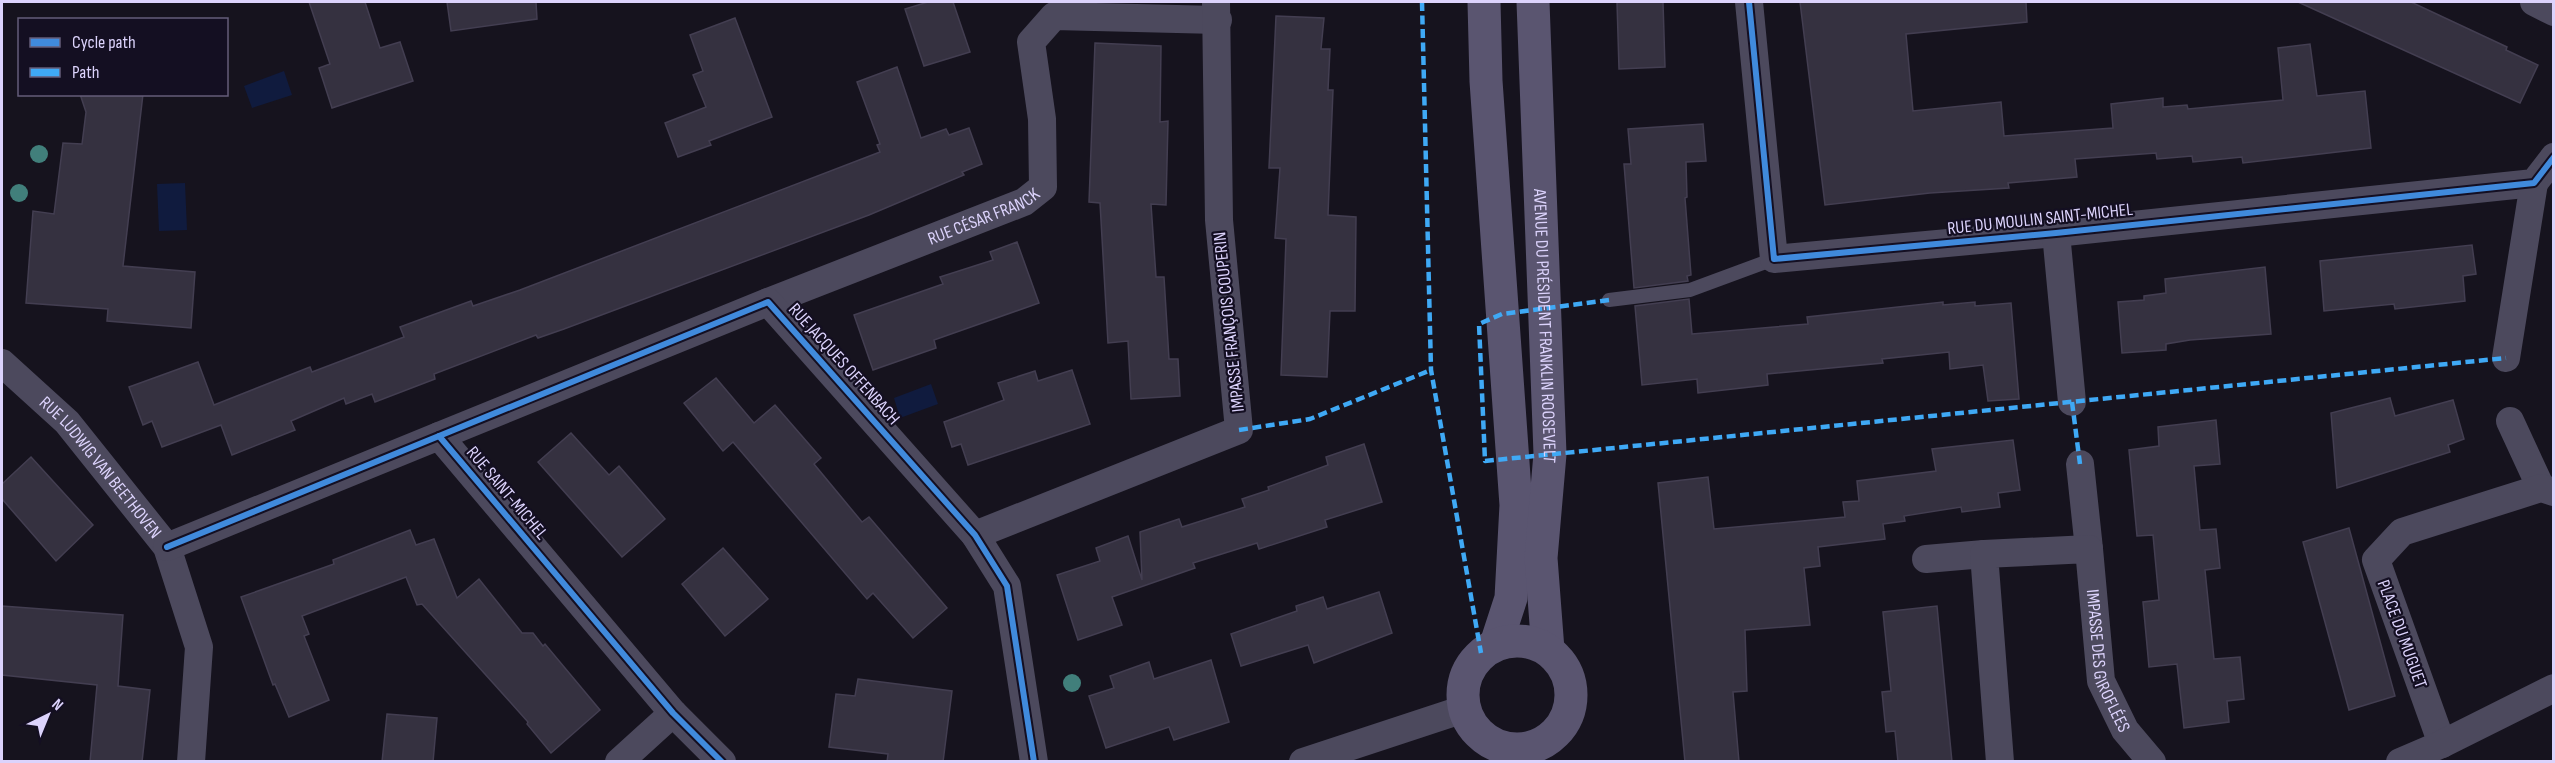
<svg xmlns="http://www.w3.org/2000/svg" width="2555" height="763" font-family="'Sofia Sans Condensed',sans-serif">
<rect width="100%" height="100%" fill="#16131e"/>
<g fill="#101b3e">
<polygon points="284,71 292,95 252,108 244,86"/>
<polygon points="185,183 187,230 159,231 157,184"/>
<polygon points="931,384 938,404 900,418 894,398"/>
</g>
<g fill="#353140" stroke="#433e51" stroke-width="1.5">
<polygon points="309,2 365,2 380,48 400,42 413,81 332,108 319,68 330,64"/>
<polygon points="447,2 536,2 537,19 451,31"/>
<polygon points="928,2 953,2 970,52 924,66 905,9"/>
<polygon points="1617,2 1663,2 1665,67 1619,69"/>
<polygon points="1800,2 2026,2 2027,22 1906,34 1913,111 2001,102 2004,136 2113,128 2111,104 2163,98 2163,107 2187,105 2188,109 2283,100 2278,48 2310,44 2317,96 2365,91 2371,148 2243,163 2242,157 2193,162 2192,156 2157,159 2156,153 2075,159 2077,177 2008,183 2009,188 1930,193 1825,205"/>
<polygon points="2298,2 2411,2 2507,47 2506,50 2538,65 2520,103"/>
<polygon points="1276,16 1324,18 1321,49 1330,49 1328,90 1333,90 1328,215 1356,217 1355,311 1330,311 1327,377 1281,375 1286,239 1275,238 1280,168 1269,168"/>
<polygon points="735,18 772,117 709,141 711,145 678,157 665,123 706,107 693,75 703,71 690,35"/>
<polygon points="1095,43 1161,46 1160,122 1168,121 1166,205 1151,204 1156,277 1164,277 1169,359 1178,359 1180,396 1131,399 1128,341 1108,343 1100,203 1089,202"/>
<polygon points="897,67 921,138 946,129 949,135 969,128 982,164 962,172 964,175 869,215 564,329 538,338 536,335 434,374 435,379 375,402 372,394 346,404 344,398 291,421 295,430 232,455 221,425 162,447 152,421 143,425 129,387 198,362 214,405 310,367 312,372 404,337 400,327 427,317 471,301 473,306 520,290 880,152 877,145 880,144 857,82"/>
<polygon points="80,94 143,94 123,266 195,272 191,328 107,321 108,309 26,303 33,211 54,214 63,143 82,144 86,112"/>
<polygon points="1703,124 1706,161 1686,162 1687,197 1685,198 1691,275 1687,276 1688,281 1634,288 1624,164 1631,164 1628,129"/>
<polygon points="1017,242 1039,303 934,340 936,348 873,370 854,315 943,284 940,277 993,260 990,252"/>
<polygon points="2472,245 2476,274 2463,276 2465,301 2395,309 2394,304 2324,311 2320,261"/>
<polygon points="2265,267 2271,334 2190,340 2166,344 2166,350 2122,353 2118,302 2144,300 2144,296 2166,293 2165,279"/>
<polygon points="1689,299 1692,334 1808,324 1807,317 1943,302 1943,305 1975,302 1975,306 2011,303 2019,399 1988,401 1983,365 1950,369 1949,352 1882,359 1883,363 1767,374 1768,385 1698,393 1697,379 1642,385 1635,306"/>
<polygon points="1072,370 1090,424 968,465 961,444 952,447 944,422 1004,400 998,383 1035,371 1038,381"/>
<polygon points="716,378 754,423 775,405 821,458 814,464 862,522 869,517 947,608 913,638 873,593 867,599 733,442 723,451 684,403"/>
<polygon points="2390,398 2395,416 2453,400 2464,439 2448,445 2450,452 2337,488 2331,413"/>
<polygon points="2216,420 2220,464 2194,466 2200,530 2216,529 2220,568 2205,570 2214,659 2240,657 2244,699 2227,701 2229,722 2184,728 2177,664 2149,667 2143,602 2159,600 2153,535 2137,536 2129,450 2159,446 2158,427"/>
<polygon points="571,433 609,475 619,466 665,519 622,557 538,462"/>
<polygon points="2013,440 2020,490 1998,493 2000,507 1962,512 1961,507 1904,516 1905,521 1883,524 1885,539 1818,547 1820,566 1804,568 1810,625 1745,630 1747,691 1733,692 1739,762 1685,762 1658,483 1708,477 1714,529 1845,517 1843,502 1859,501 1857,481 1936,471 1932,449"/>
<polygon points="1364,444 1382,502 1325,520 1327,527 1259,549 1257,543 1193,563 1195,568 1112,597 1122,625 1078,640 1057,575 1100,561 1096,548 1128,536 1142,580 1140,532 1179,519 1182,527 1245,507 1242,499 1269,490 1268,487 1328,465 1326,457"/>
<polygon points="31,457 93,525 56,561 2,499 2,484"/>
<polygon points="2349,528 2395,696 2349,710 2303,542"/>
<polygon points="410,530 416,545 434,539 457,598 479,579 522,633 533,633 543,646 545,644 600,710 551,753 527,724 528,722 422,604 417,605 406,577 302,616 309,634 304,636 329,700 289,717 275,684 273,685 241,597 334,564 333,560"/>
<polygon points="723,548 768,599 725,636 682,584"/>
<polygon points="1379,592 1392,633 1314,663 1308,645 1241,666 1231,634 1297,611 1296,606 1323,597 1327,609"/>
<polygon points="2,606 123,615 118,686 150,690 142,762 90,762 97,685 2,675"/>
<polygon points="1937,606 1952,762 1898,762 1895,731 1886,732 1882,692 1891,691 1883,612"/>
<polygon points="1211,660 1229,722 1174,740 1169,727 1106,748 1089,696 1114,688 1110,676 1149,662 1154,679"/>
<polygon points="858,679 952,691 943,762 887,762 888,754 829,747 836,694 855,696"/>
<polygon points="387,714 437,718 433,762 382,762"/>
</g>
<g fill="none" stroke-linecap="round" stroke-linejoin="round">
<polyline stroke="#4c495d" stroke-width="14" points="1609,300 1690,290 1774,259"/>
<g stroke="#4c495d" stroke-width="28">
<polyline points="1749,2 1774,259 2056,233 2534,183 2554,157"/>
<polyline points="2534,2 2554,12"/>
<polyline points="2056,233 2072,402"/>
<path id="s1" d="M768 302 1024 202 1043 187 1042 119 1031 42 1054 16 1218 20"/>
<polyline points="2506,358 2534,183"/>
<path id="s2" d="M2 363 67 422 167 547 199 647 191 762"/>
<polyline points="2510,421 2541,488"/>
<polyline points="439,436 768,302 975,535 1007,586 1034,762"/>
<polyline points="2080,464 2089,549"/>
<polyline points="975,535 1239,430 1219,220 1216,2"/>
<polyline points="167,547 439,436 673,713 722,762"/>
<polyline points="1926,559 1984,554"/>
<polyline points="2442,744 2376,560 2402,532 2541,488 2554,492"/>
<polyline points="619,762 673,713"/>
<polyline points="1303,762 1464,709"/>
<path id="s3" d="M2000 762 1984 554 2089 549 2101 681 2125 730 2152 762"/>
<polyline points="2400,762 2442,744 2554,688"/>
</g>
<g stroke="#5a5570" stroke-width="33">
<polyline points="1484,2 1486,81 1516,505 1511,598 1496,644"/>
<path id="s4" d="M1533 2 1550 454 1541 558 1548 650"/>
<circle cx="1517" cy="695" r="54"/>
</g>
<g stroke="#3fa9f5" stroke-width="4.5" stroke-dasharray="9 4.5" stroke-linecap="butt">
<polyline points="1422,2 1431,370 1481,653"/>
<polyline points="1609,300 1502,314 1479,324 1485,461 2506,358"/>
<polyline points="2072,402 2080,464"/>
<polyline points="1239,430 1310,419 1431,370"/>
</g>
<g stroke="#140f22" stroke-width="10">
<g id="cycleway">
<polyline points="1749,2 1774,259 2056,233 2534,183 2554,157"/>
<polyline points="439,436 768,302 975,535 1007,586 1034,762"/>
<polyline points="167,547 439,436 673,713 722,762"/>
</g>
</g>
<use href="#cycleway" stroke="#408adc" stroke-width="6"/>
</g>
<g fill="#417f7b">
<circle cx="39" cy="154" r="9"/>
<circle cx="19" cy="193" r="9"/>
<circle cx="1072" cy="683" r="9"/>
</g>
<g text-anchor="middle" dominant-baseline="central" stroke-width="4.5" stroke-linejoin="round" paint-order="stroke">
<g font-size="18" fill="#dcd3fc" stroke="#140f22">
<text stroke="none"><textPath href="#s1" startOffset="232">RUE CÉSAR FRANCK</textPath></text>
<text transform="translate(2040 219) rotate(-6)">RUE DU MOULIN SAINT-MICHEL</text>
<text transform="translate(1229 322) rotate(-96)">IMPASSE FRANÇOIS COUPERIN</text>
<text stroke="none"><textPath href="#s4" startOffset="324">AVENUE DU PRÉSIDENT FRANKLIN ROOSEVELT</textPath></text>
<text transform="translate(844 364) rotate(48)">RUE JACQUES OFFENBACH</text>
<text stroke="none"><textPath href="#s2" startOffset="144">RUE LUDWIG VAN BEETHOVEN</textPath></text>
<text transform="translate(507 493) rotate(50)">RUE SAINT-MICHEL</text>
<text transform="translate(2402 634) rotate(70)">PLACE DU MUGUET</text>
<text stroke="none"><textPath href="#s3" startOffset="428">IMPASSE DES GIROFLÉES</textPath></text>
</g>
</g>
<rect width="2555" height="763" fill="none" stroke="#dcd3fc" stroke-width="6"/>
<rect x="18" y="18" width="210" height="78" fill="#140f22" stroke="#645d79" stroke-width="1.5"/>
<rect x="30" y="38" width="30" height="9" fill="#408adc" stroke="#645d79" stroke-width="1.5"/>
<text x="72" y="48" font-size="18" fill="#dcd3fc">Cycle path</text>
<rect x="30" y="68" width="30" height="9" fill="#3fa9f5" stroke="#645d79" stroke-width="1.5"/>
<text x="72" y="78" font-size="18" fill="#dcd3fc">Path</text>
<g transform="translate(48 715) rotate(43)" stroke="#140f22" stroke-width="4.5" paint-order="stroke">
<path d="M0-4.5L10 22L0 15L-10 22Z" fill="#dcd3fc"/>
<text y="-9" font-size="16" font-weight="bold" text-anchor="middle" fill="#dcd3fc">N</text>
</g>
</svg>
